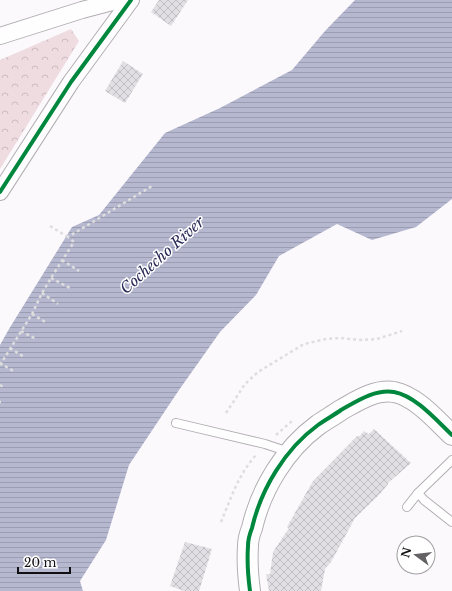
<svg xmlns="http://www.w3.org/2000/svg" width="452" height="591" font-family="'Libre Baskerville',serif">
<defs>
<pattern id="forest-crowns" width="20" height="18" patternUnits="userSpaceOnUse"><rect width="20" height="18" fill="#eedce1"/><path d="M2 6a3 3 0 1 1 6 0M12 15a3 3 0 1 1 6 0" fill="none" stroke="#cbbcc0"/></pattern>
<pattern id="water-rules" width="6" height="5" patternUnits="userSpaceOnUse"><rect width="6" height="5" fill="#b6b8d0"/><path d="M0 2.5h6" fill="none" stroke="#9b9db2"/></pattern>
<pattern id="building-cross-hatch" width="8" height="8" patternUnits="userSpaceOnUse"><rect width="8" height="8" fill="#e1dfe3"/><path d="M0 0l8 8M0 8l8-8" fill="none" stroke="#c0bec2"/></pattern>
</defs>
<rect width="100%" height="100%" fill="#fcf9fd"/>
<polygon fill="url(#forest-crowns)" points="71,29 79,41 0,169 0,60"/>
<polygon fill="url(#water-rules)" points="355,0 452,0 452,199 416,227 372,240 337,224 279,256 256,295 220,332 179,390 129,465 106,540 80,581 83,591 0,591 0,345 9,329 72,227 99,215 165,133 220,108 292,70 325,31"/>
<g fill="url(#building-cross-hatch)">
<polygon points="159,0 188,0 171,26 151,12"/>
<polygon points="123,61 143,74 125,103 105,91"/>
<polygon points="374,429 411,463 388,483 388,484 380,494 355,518 331,562 325,569 321,591 269,591 266,574 270,574 273,552 289,528 287,527 313,481 357,436 360,436 364,431 369,434"/>
<polygon points="185,542 212,549 199,591 184,591 170,586"/>
</g>
<g fill="none" stroke-linecap="round" stroke-linejoin="round">
<g stroke="#b2afb3" stroke-width="10">
<g id="service">
<polyline points="176,423 265,444 289,452"/>
<polyline points="418,493 424,500 452,522"/>
<polyline points="407,507 418,493 452,460"/>
</g>
</g>
<g stroke="#b2afb3" stroke-width="18">
<g id="minor">
<polyline points="0,36 82,10 120,0"/>
<polyline points="0,192 71,82 131,0"/>
</g>
</g>
<g stroke="#b2afb3" stroke-width="22">
<path id="tertiary" d="M250 591C248 576 247 560 248 546 248 540 250 533 252 528 261 489 285 449 318 425 325 420 334 415 341 410 357 401 375 389 394 392 416 396 437 421 452 435"/>
</g>
<g stroke="#dedede" stroke-width="2.5" stroke-dasharray="3 3" stroke-linecap="butt">
<polyline points="50,226 68,237"/>
<polyline points="62,260 79,271"/>
<polyline points="51,278 70,288"/>
<polyline points="42,293 58,304"/>
<polyline points="32,314 47,323"/>
<polyline points="21,331 36,339"/>
<polyline points="10,348 24,357"/>
<polyline points="0,363 15,372"/>
<polyline points="0,365 32,314 42,293 51,278 74,242 68,237 152,186"/>
<polyline points="0,385 5,388"/>
<polyline points="0,402 1,402"/>
<polyline points="226,413 245,384 258,372 304,344 326,339 340,338 362,340 377,339 402,331"/>
<polyline points="276,435 292,421"/>
<path d="M221 522C231 498 239 473 257 454"/>
</g>
<use href="#service" stroke="#fffeff" stroke-width="8"/>
<use href="#minor" stroke="#fffeff" stroke-width="16"/>
<use href="#tertiary" stroke="#fffeff" stroke-width="20"/>
<g stroke="#fff" stroke-width="6">
<g id="cycleway">
<polyline points="0,192 71,82 131,0"/>
<path d="M250 591C248 576 247 560 248 546 248 540 250 533 252 528 261 489 285 449 318 425 325 420 334 415 341 410 357 401 375 389 394 392 416 396 437 421 452 435"/>
</g>
</g>
<use href="#cycleway" stroke="#00873e" stroke-width="4"/>
</g>
<g text-anchor="middle" dominant-baseline="central" stroke-width="3" stroke-linejoin="round" paint-order="stroke">
<g font-size="15" font-style="italic" fill="#2b2c58" stroke="#fff">
<text transform="translate(162 255) rotate(-42)">Cochecho River</text>
</g>
</g>
<g transform="translate(416 555) rotate(285)"><circle r="19" fill="#ffffff" stroke="#a09fa1"/>
<path d="M0-3L7 15L0 10L-7 15Z" fill="#646165"/>
<text y="-6" font-size="11" font-weight="bold" text-anchor="middle" fill="#120f13">N</text>
</g>
<path d="M18 567v6h52v-6" fill="none" stroke="#120f13" stroke-width="2"/>
<text x="24" y="567" font-size="12" fill="#120f13" stroke="#ffffff" stroke-width="3" paint-order="stroke">20 m</text>
</svg>
